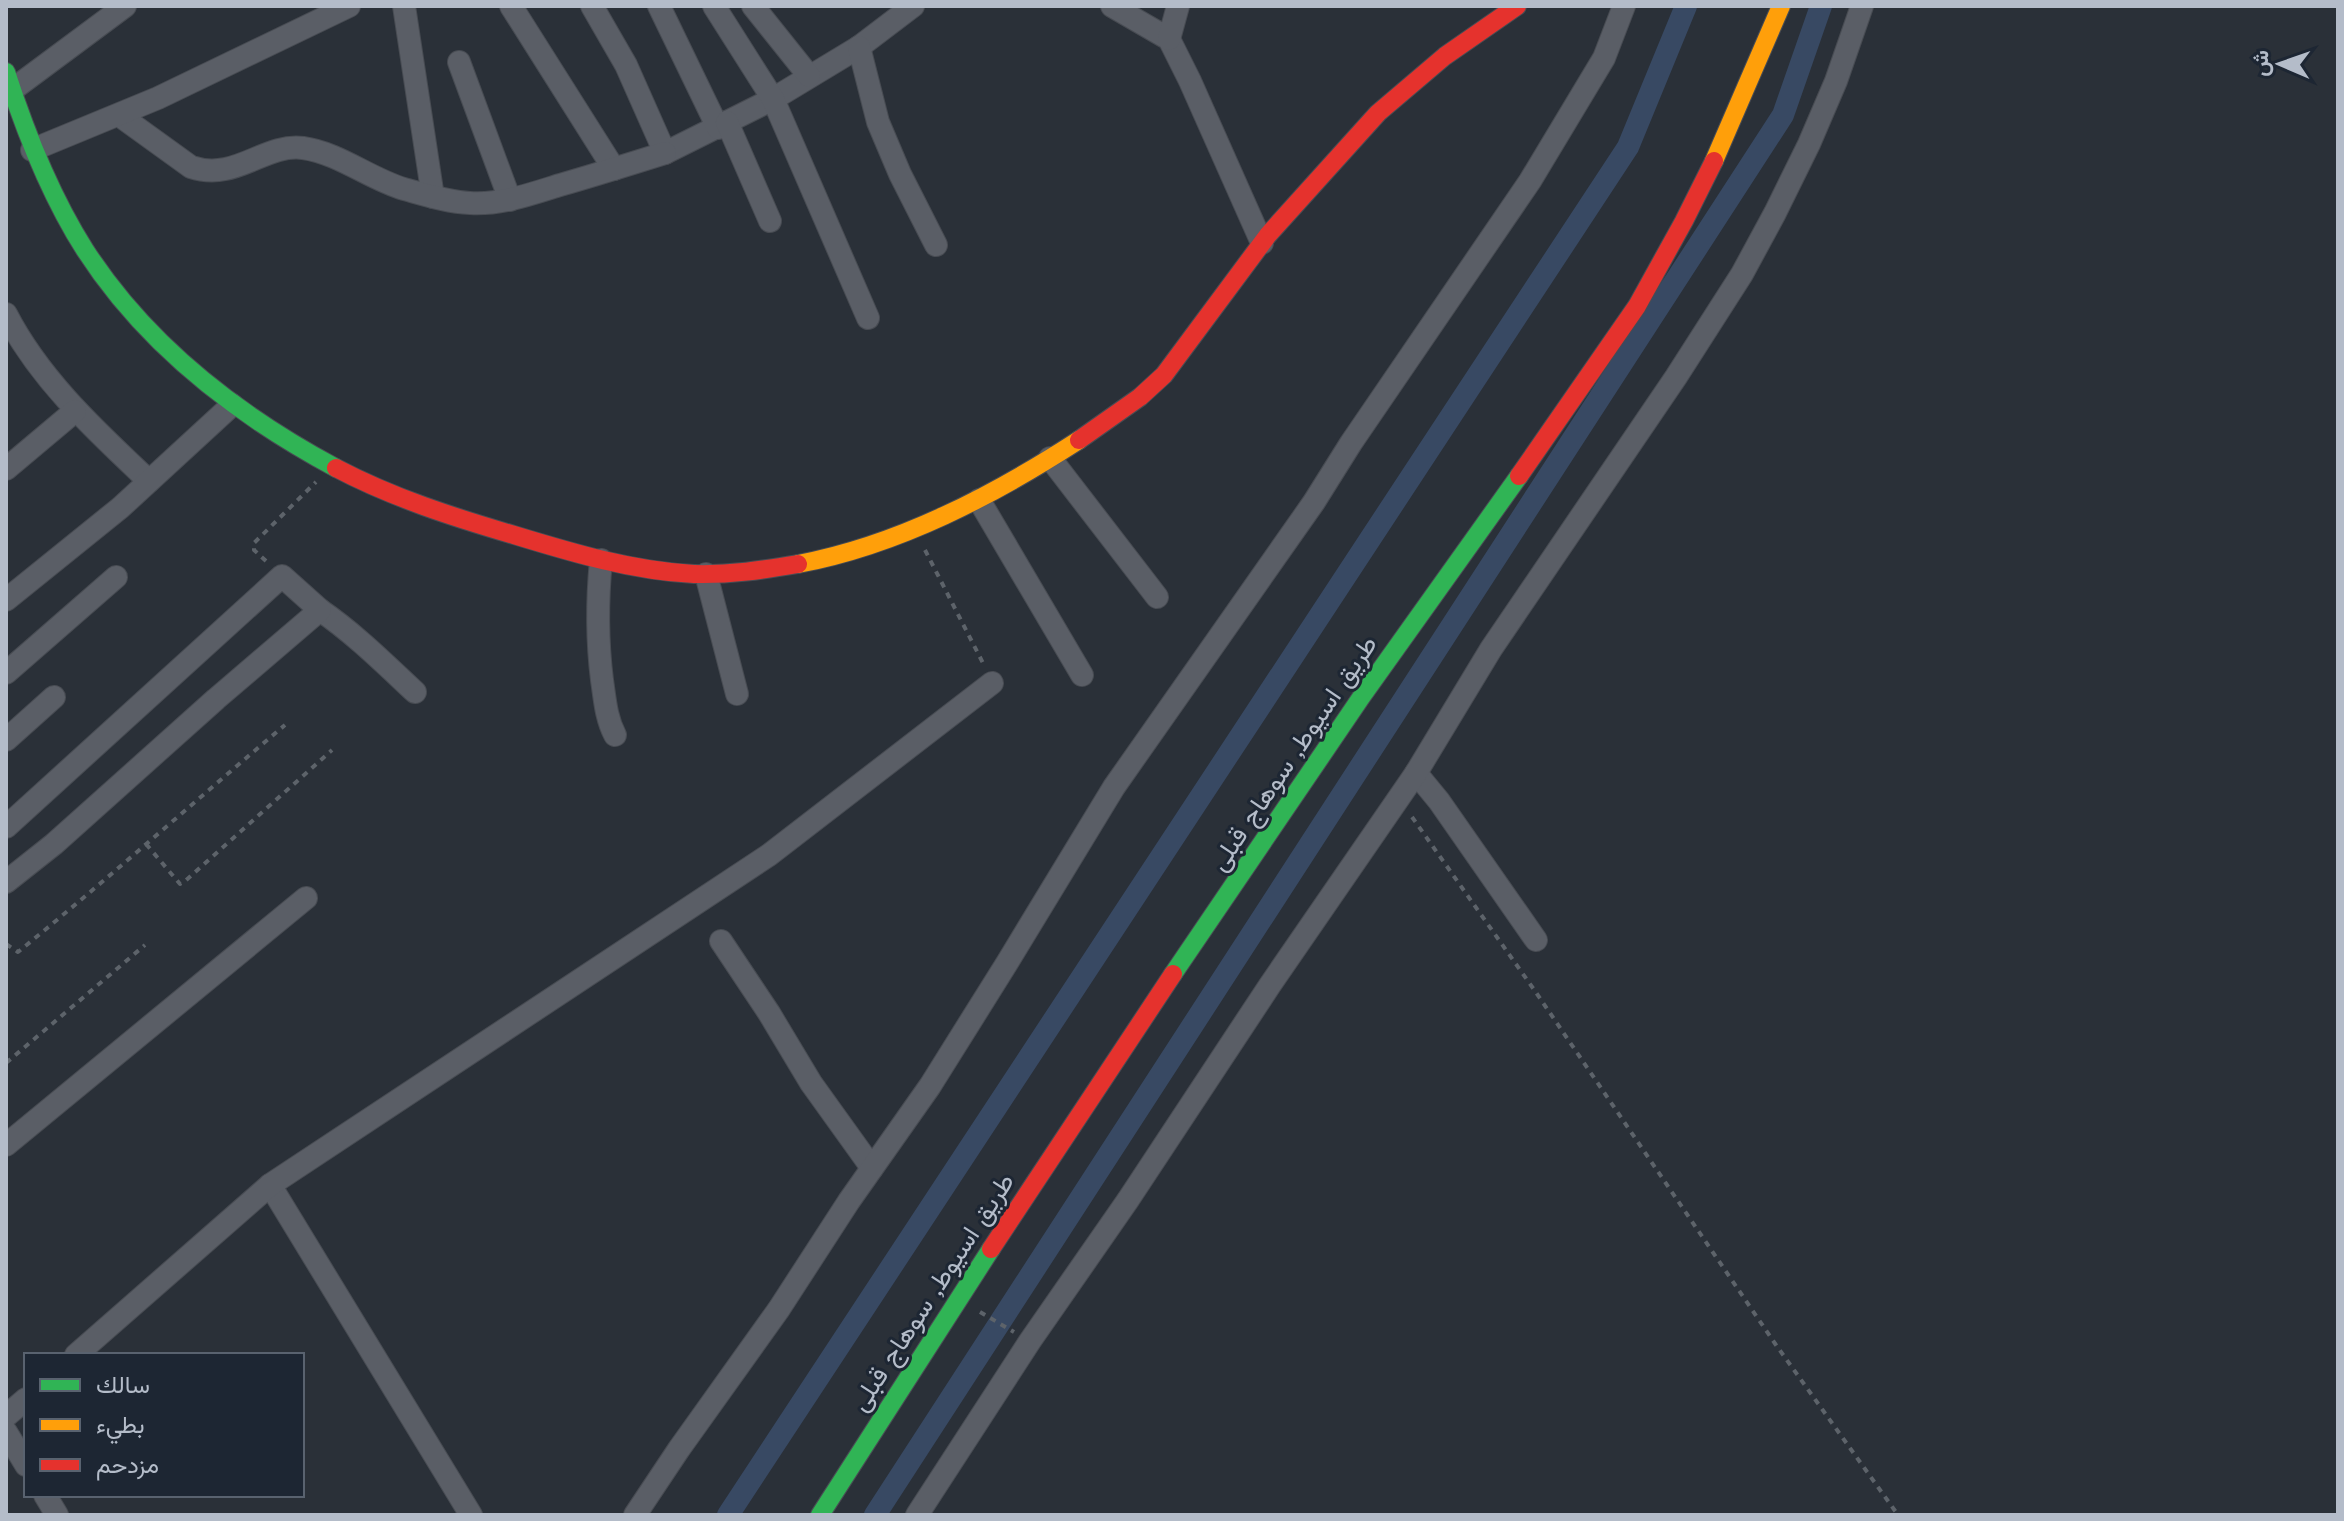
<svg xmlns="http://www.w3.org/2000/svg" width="2344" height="1521" font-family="'Work Sans',Vazirmatn,sans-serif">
<rect width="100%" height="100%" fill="#2a3038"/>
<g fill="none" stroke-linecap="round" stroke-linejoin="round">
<g stroke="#384963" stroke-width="22">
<polyline points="728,1515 1628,147 1686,6"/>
<polyline points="875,1515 1783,115 1821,6"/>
</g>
<g stroke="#484c53" stroke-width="24">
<g id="street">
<polyline points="404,6 433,197"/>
<polyline points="511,6 614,169"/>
<polyline points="592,6 626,65 665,153 773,99 859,47 913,6"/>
<polyline points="659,6 718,128"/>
<polyline points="714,6 773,99 868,318"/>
<polyline points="753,6 809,76"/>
<polyline points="1112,6 1169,39 1190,81 1262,243"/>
<polyline points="1169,39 1178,6"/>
<polyline points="859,47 878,122 900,174 936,245"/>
<polyline points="459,62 510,200"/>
<polyline points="12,90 125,6"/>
<path d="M119 115 191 167C236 182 264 143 303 148 339 153 370 179 404 189 426 195 448 202 470 203 501 205 531 194 560 185 595 175 630 164 665 153"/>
<polyline points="727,122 770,221"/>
<polyline points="32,150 158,98 349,6"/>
<path d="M6 314C40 380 96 431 149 481"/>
<polyline points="1050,458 1157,597"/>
<polyline points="6,469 75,411"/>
<polyline points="979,500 1082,675"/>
<path d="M601 560C597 601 597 640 602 680 605 700 606 718 615 735"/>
<polyline points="706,574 737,694"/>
<polyline points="6,600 120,508 232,405"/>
<path d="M320 610C355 634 386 665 415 692"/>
<polyline points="6,673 116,577"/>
<polyline points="6,740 54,697"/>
<polyline points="1416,773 1439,801 1536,940"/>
<polyline points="6,827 282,576 320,610 216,699 54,844 6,882"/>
<polyline points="721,941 769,1013 811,1083 872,1168"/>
<polyline points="6,1145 306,898"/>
<polyline points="270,1185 471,1515"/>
<polyline points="76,1355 270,1185 769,855 992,683"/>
<polyline points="6,1416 26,1399"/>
<polyline points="6,1432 26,1465"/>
<polyline points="45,1495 57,1515"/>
<polyline points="635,1515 679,1449 779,1309 849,1201 930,1086 1007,963 1114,787 1314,502 1351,443 1530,181 1604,58 1624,6"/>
<polyline points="917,1515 1030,1341 1128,1200 1270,985 1416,773 1491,649 1676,377 1742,274 1775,213 1809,144 1836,81 1862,6"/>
</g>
</g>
<g stroke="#484c53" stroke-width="20">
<g id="fast">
<path d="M6 72C26 134 50 195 85 250 147 346 237 415 336 468"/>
<polyline points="1173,974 1362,696 1519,476"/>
<polyline points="820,1515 991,1249"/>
</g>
</g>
<g stroke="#484c53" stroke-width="20">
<g id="slow">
<polyline points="1714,161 1781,6"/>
<path d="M798 564C899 545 994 495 1079 440"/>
</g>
</g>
<g stroke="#484c53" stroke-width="20">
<g id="jam">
<polyline points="1079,440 1140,397 1164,375 1268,235 1378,113 1445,56 1517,6"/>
<path d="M336 468C393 498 453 517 514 535 573 553 633 571 694 574 730 575 763 570 798 564"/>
<polyline points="1519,476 1637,306 1684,221 1714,161"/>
<polyline points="991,1249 1173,974"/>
</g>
</g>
<g stroke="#5d636a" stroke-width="4" stroke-dasharray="6 6" stroke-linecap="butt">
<polyline points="925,550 985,667"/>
<polyline points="266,561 254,550 254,543 316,482"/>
<polyline points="1412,817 1535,991 1776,1345 1898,1515"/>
<polyline points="146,844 180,884 184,882 332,750"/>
<path d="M6 944 18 952C109 878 196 800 285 725"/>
<polyline points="6,1063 145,945"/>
<polyline points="980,1312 1014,1332"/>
</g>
<use href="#street" stroke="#5a5e66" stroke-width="22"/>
<use href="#fast" stroke="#30b455" stroke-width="18"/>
<use href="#slow" stroke="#ff9f0a" stroke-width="18"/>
<use href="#jam" stroke="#e5322d" stroke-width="18"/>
</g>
<g text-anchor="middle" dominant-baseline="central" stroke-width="6" stroke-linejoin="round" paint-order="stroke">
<g font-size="26" fill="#b4bcc9" stroke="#1d2633">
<text transform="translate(1293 753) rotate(-56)">طريق اسيوط, سوهاج قبلى</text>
<text transform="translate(932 1292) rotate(-57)">طريق اسيوط, سوهاج قبلى</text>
</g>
</g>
<rect width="2344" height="1521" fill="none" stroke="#b4bcc9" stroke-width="16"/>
<rect x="24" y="1353" width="280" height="144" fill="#1d2633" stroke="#59626f" stroke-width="2"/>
<rect x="40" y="1379" width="40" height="12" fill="#30b455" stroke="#59626f" stroke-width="2"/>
<text x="96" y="1393" font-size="24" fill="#b4bcc9">سالك</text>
<rect x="40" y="1419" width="40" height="12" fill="#ff9f0a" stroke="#59626f" stroke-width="2"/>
<text x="96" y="1433" font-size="24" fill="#b4bcc9">بطيء</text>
<rect x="40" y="1459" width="40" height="12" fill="#e5322d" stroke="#59626f" stroke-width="2"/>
<text x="96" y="1473" font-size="24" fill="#b4bcc9">مزدحم</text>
<g transform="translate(2280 64) rotate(272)" stroke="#1d2633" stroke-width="6" paint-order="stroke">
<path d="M0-6L14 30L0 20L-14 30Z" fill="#b4bcc9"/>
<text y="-12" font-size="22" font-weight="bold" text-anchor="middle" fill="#b4bcc9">ش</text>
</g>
</svg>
